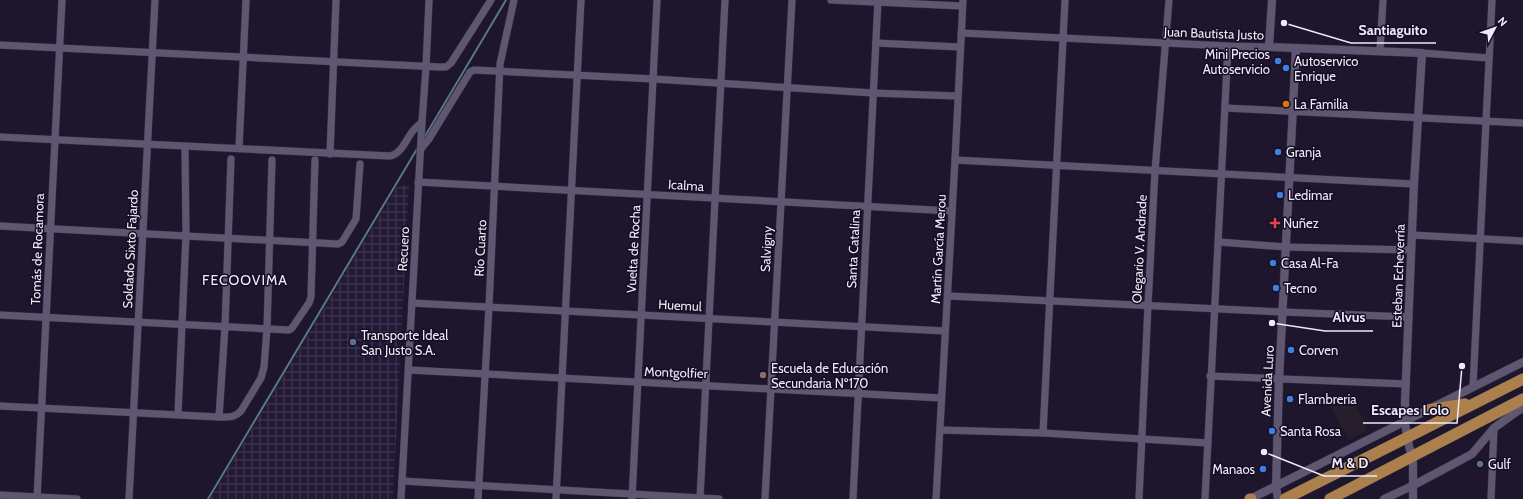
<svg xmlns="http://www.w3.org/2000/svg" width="1523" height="499" font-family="Cabin,sans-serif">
<defs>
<pattern id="industrial-grid" width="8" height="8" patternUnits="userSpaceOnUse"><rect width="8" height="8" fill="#231937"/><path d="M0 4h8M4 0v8" fill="none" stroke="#433b55"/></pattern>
</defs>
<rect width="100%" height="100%" fill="#1d162d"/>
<polygon fill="url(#industrial-grid)" points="398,185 409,185 393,499 210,499"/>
<polygon fill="#281d2b" points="1330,406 1356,406 1368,430 1349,440"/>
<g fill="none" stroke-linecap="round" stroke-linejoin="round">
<g stroke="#587884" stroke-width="2">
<polyline points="424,138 506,0"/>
<polyline points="208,499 417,149"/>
</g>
<g stroke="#363043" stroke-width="8">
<g id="minor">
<polyline points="831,0 962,6"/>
<polyline points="961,33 1228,46 1269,47"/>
<polyline points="876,43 960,47"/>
<polyline points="0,45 439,67 446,67 451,63 491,0"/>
<polyline points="1380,51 1383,0"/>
<polyline points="1422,53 1489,58"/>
<polyline points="1225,108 1523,123"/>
<path d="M0 137 390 156C401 154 406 140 412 132 415 128 419 125 422 122"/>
<polyline points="239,148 246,0"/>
<polyline points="420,150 429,139 470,72 474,70 654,79 873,93 957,96"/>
<polyline points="330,154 336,0"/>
<polyline points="955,160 1414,184"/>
<polyline points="418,182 952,211"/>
<polyline points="0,226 338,244 342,242 356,219 360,164"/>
<polyline points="1412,235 1523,241"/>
<polyline points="1219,242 1286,247 1411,250"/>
<polyline points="948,296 1283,312 1409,317"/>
<polyline points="412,303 945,331"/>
<polyline points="0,315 289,330 292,328 309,303 311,297 315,160"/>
<polyline points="409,370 941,398"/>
<polyline points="1210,376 1406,384"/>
<polyline points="1473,387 1492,0"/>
<path d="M0 406 219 417C229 417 234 418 241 411L261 378 264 367 267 329 272 160"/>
<polyline points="178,414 186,235 185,147"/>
<polyline points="219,417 225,327 231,159"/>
<polyline points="941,430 1043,433 1208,443"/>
<polyline points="1043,433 1065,0"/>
<polyline points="402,481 719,499"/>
<polyline points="0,495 77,499"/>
<polyline points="37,499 62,0"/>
<polyline points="129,499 155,0"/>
<polyline points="401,499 422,122 426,67 429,0"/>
<polyline points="478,499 489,307 500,64 514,0"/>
<polyline points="556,499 581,0"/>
<polyline points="632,499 657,0"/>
<polyline points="700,499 725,0"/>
<polyline points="765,499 792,0"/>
<polyline points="853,499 878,0"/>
<polyline points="936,499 955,160 963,0"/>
<polyline points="1139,499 1148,305 1155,171 1169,0"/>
<path d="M1205 499C1212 348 1220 197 1228 46"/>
<polyline points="1491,499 1494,428"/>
</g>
</g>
<g stroke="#363043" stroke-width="9">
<g id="tertiary">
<polyline points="1272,0 1269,47 1422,53 1414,184 1405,402 1405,422 1407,437 1413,463 1413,499"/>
<polyline points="1250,499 1523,362"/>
<polyline points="1278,499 1276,487 1279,380 1296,48"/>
<polyline points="1384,499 1414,485 1472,454 1494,428 1516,412 1523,408"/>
</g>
</g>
<g stroke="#363043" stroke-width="12">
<g id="trunk">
<polyline points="1428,410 1465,404"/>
<polyline points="1250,499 1251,499"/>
<polyline points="1285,499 1523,379"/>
<polyline points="1330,499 1523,399"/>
</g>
</g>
<use href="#minor" stroke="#5f5772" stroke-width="7"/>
<use href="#tertiary" stroke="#5f5772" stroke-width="8"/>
<use href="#trunk" stroke="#ab804c" stroke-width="11"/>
</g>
<g fill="#3f7fe0" stroke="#140d23" stroke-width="1.5">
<circle cx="1278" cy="61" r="4"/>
<circle cx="1286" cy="68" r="4"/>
<circle cx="1278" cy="152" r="4"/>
<circle cx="1280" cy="195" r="4"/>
<circle cx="1273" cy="263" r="4"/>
<circle cx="1276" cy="288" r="4"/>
<circle cx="1291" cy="350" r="4"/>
<circle cx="1290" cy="399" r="4"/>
<circle cx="1272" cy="431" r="4"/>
<circle cx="1263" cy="469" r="4"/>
</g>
<circle fill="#e8710a" stroke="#140d23" stroke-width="1.5" cx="1286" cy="104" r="4"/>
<path fill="#e0444e" stroke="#140d23" stroke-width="1.5" d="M1273 217h4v4h4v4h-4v4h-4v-4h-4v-4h4z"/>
<g fill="#5c6f8a" stroke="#140d23" stroke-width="1.5">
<circle cx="353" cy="342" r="4"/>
<circle cx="1480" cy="464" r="4"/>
</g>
<circle fill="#8d6e63" stroke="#140d23" stroke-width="1.5" cx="763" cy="375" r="4"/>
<g text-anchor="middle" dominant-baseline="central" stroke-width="3" stroke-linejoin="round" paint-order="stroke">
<g font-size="13" fill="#eeeafa" stroke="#140d23">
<text transform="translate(1214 33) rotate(2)">Juan Bautista Justo</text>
<text transform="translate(686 185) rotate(4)">Icalma</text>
<text transform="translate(480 248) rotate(-87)">Río Cuarto</text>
<text transform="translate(37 249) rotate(-88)">Tomás de Rocamora</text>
<text transform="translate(130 249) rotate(-87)">Soldado Sixto Fajardo</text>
<text transform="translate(403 249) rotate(-87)">Recuero</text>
<text transform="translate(633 249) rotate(-87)">Vuelta de Rocha</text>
<text transform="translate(766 249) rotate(-87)">Salvigny</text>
<text transform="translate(853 249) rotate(-87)">Santa Catalina</text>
<text transform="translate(938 249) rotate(-87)">Martín García Merou</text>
<text transform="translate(1139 249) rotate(-87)">Olegario V. Andrade</text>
<text transform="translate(1398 276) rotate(-88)">Esteban Echeverría</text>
<text transform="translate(680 305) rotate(3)">Huemul</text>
<text transform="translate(676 372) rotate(2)">Montgolfier</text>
<text transform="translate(1267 381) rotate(-87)">Avenida Luro</text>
</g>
<g font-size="13" fill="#eeeafa" stroke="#140d23" text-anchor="start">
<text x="1270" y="54" text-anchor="end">Mini Precios<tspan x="1270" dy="15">Autoservicio</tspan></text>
<text x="1294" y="61">Autoservico<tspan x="1294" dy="15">Enrique</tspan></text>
<text x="1294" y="104">La Familia</text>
<text x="1286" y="152">Granja</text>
<text x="1288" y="195">Ledimar</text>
<text x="1283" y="223">Nuñez</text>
<text x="1281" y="263">Casa Al-Fa</text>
<text x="1284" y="288">Tecno</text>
<text x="361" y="335">Transporte Ideal<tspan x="361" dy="15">San Justo S.A.</tspan></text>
<text x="1299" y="350">Corven</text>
<text x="771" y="368">Escuela de Educación<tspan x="771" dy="15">Secundaria Nº170</tspan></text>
<text x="1298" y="399">Flambreria</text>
<text x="1280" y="431">Santa Rosa</text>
<text x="1488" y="464">Gulf</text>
<text x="1255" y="469" text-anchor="end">Manaos</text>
</g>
<g font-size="14" letter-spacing="1" fill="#eeeafa" stroke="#140d23">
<text x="245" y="280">FECOOVIMA</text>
</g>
</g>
<path fill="none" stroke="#eeeafa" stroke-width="1.5" d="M1284 23L1351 43H1436M1272 323L1325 331H1373M1462 366L1457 423H1363M1264 452L1324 476H1377"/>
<g fill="#eeeafa" stroke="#140d23" stroke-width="1.5">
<circle cx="1284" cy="23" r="4"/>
<circle cx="1272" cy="323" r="4"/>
<circle cx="1462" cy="366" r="4"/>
<circle cx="1264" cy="452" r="4"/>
</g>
<g font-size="14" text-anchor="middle" font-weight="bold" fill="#eeeafa" stroke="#140d23" stroke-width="3" stroke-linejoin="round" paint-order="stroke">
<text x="1393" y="35">Santiaguito</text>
<text x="1349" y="322">Alvus</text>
<text x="1410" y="415">Escapes Lolo</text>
<text x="1350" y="468">M &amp; D</text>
</g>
<g transform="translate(1495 28) rotate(49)" stroke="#140d23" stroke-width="3" paint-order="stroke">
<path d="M0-3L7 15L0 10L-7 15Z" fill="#eeeafa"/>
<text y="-6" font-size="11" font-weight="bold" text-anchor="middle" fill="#eeeafa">N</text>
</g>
</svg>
